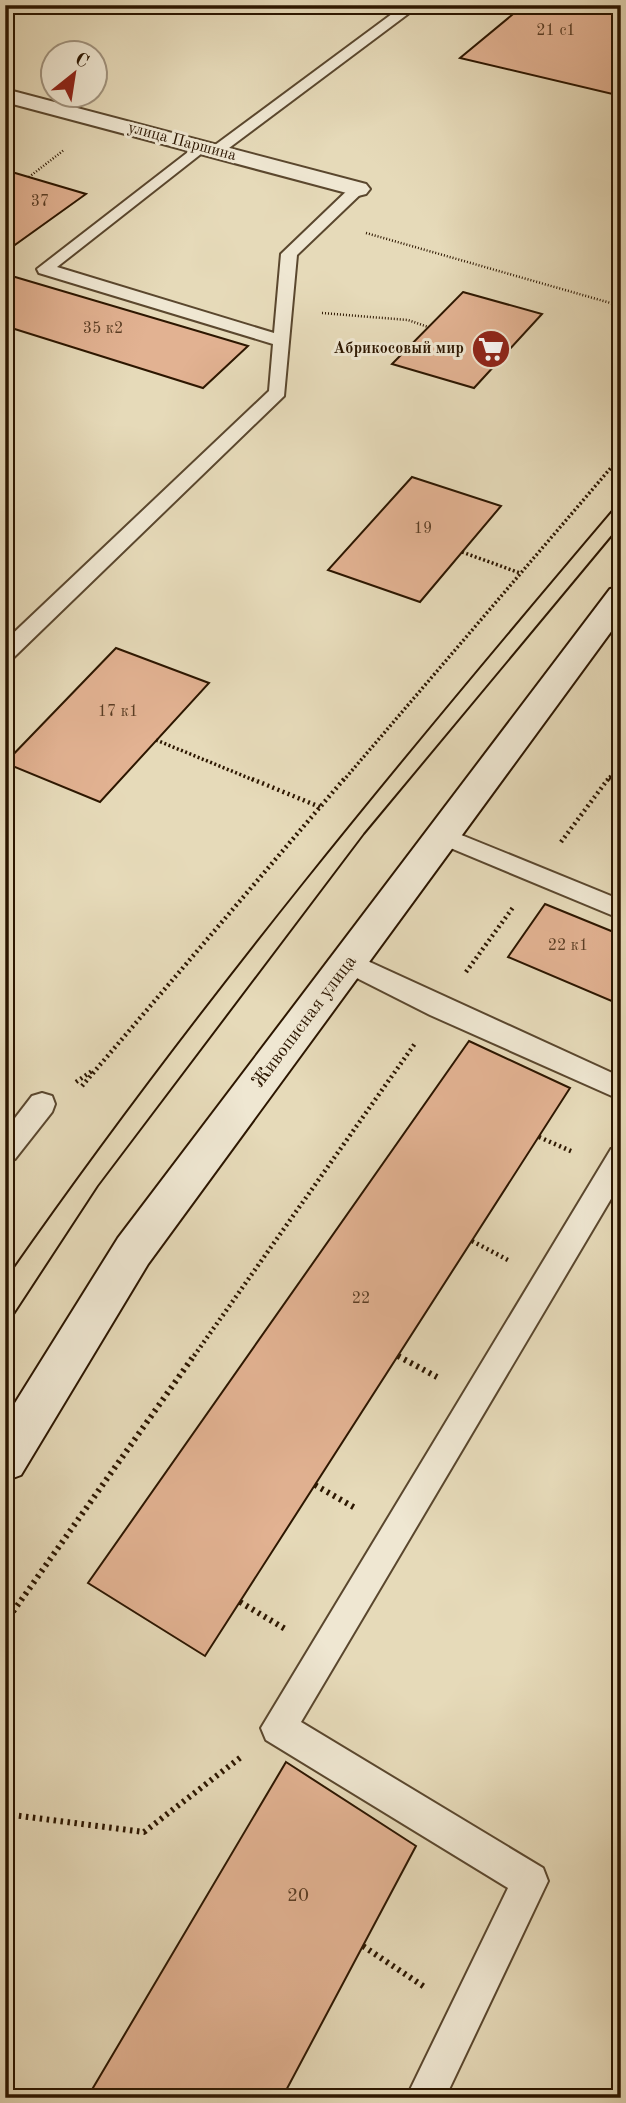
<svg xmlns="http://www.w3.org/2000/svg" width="626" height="2103" font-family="'Old Standard TT',serif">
<rect width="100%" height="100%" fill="#e6dab9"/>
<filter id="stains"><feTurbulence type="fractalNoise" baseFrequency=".00286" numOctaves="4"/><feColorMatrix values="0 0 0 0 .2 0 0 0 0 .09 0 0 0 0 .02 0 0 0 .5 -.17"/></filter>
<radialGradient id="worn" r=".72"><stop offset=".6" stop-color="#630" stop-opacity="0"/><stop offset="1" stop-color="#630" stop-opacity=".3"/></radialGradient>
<g fill="#e2b292" stroke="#2c1600" stroke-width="2">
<polygon points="524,5 621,5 621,96 460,58"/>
<polygon points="5,170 86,194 5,252"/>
<polygon points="5,274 201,332 248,346 203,388 5,326"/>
<polygon points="463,292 542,314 474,388 392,364"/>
<polygon points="412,477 501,506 420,602 328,570"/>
<polygon points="116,648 209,683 100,802 5,763"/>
<polygon points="545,904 621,935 621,1005 508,957"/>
<polygon points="469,1041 570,1088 205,1656 88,1583"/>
<polygon points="286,1762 416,1846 282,2098 87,2098"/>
</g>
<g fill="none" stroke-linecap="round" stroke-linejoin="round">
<g stroke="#5a472e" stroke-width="4">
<g id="lane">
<polygon points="404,5 420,5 221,154 211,154 211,148"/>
<polygon points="201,142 206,144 206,150 57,267 274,333 281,254 352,186 364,186 366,189 297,255 284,396 13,658 5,660 5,641 269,391 273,344 39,273 37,269"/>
<polygon points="444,828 621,900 621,919 436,842 432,836 436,830"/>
<polygon points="350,953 621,1077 621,1100 430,1015 341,970 337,963 341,956"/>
<polygon points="42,1093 52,1096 55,1104 52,1112 15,1159 5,1162 5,1131 32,1096"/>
<polygon points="621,1146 621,1182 301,1722 543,1868 548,1881 445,2098 406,2098 508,1888 266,1740 261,1728 611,1149"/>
</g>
</g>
<g stroke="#5a472e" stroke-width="4">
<polygon id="street" points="5,89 366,184 370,189 366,194 358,196 5,102"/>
</g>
<g stroke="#2c1600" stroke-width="4">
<polygon id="secondary" points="621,587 621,618 148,1264 21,1475 5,1481 5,1419 118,1238 610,589"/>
</g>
<g stroke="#2c1600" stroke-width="2.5" stroke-dasharray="1 2" stroke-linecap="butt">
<polyline points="29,177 64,150"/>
<polyline points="366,233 621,306"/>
<polyline points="322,313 408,320 428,327"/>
</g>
<g stroke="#2c1600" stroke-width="3.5" stroke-dasharray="2 2.5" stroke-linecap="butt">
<polyline points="462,552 520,573"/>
<polyline points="156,740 256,781"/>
<polyline points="609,778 616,781"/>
<polyline points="343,781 621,456"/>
<polyline points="607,781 621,762"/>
</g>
<g stroke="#2c1600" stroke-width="4.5" stroke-dasharray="2 3.5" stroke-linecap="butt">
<polyline points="252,779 320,807"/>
<polyline points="612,779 621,783"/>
<polyline points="561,842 608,779"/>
<polyline points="466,972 514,906"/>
<polyline points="76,1082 92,1071"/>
<polyline points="82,1086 344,779"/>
<polyline points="539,1137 573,1152"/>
<polyline points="472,1241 508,1260"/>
<polyline points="194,1356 416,1042"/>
</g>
<g stroke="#2c1600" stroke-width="6" stroke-dasharray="2.5 4.5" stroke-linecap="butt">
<polyline points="398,1356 437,1377"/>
<polyline points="315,1485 357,1509"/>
<polyline points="240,1602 287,1630"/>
<polyline points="5,1623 195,1354"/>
<polyline points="5,1814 144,1832 241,1757"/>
<polyline points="363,1946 426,1988"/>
</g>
<use href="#lane" fill="#efe7d2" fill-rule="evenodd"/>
<use href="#street" fill="#efe7d2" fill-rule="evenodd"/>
<use href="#secondary" fill="#efe7d2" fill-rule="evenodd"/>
<g stroke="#2c1600" stroke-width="2">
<path d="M5 1280C195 1007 406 753 621 500"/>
<polyline points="5,1328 98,1186 364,834 621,525"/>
</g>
</g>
<defs>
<g id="supermarket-disc" transform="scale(2.0125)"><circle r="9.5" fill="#8f2418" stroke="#efe7d2"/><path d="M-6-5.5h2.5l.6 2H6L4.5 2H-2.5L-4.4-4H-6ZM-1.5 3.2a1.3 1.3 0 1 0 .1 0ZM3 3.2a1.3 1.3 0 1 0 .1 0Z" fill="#fff"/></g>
</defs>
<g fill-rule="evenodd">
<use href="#supermarket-disc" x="491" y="349"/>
</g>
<g text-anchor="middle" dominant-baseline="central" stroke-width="6" stroke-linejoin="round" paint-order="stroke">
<g font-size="16" fill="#5a3d24">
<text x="556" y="31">21 с1</text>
<text x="40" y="202">37</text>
<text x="103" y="329">35 к2</text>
<text x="423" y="529">19</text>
<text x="118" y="712">17 к1</text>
<text x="568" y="946">22 к1</text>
<text x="361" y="1299">22</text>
</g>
<g font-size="16" fill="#2c1600" stroke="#efe7d2">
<text transform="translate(182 142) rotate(15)">улица Паршина</text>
</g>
<g font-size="16" font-weight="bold" fill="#2c1600" stroke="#efe7d2" text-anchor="end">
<text x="464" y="349">Абрикосовый мир</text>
</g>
<g font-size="19" fill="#2c1600" stroke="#efe7d2">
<text transform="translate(305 1022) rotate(-53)">Живописная улица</text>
</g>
<g font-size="19" fill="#5a3d24">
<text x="298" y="1896">20</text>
</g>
</g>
<rect width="626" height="2103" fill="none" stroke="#e6dab9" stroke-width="28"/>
<rect x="7" y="7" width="612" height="2089" fill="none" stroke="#2c1600" stroke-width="3.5"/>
<rect x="14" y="14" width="598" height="2075" fill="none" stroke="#2c1600" stroke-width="2"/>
<g transform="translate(74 74) rotate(30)"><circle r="33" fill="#efe7d2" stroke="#a1937e" stroke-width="2"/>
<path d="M0-5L12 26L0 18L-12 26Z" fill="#8f2418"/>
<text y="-10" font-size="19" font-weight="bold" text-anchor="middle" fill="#2c1600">С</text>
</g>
<rect width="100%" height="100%" filter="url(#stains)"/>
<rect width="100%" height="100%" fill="url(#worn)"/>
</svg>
